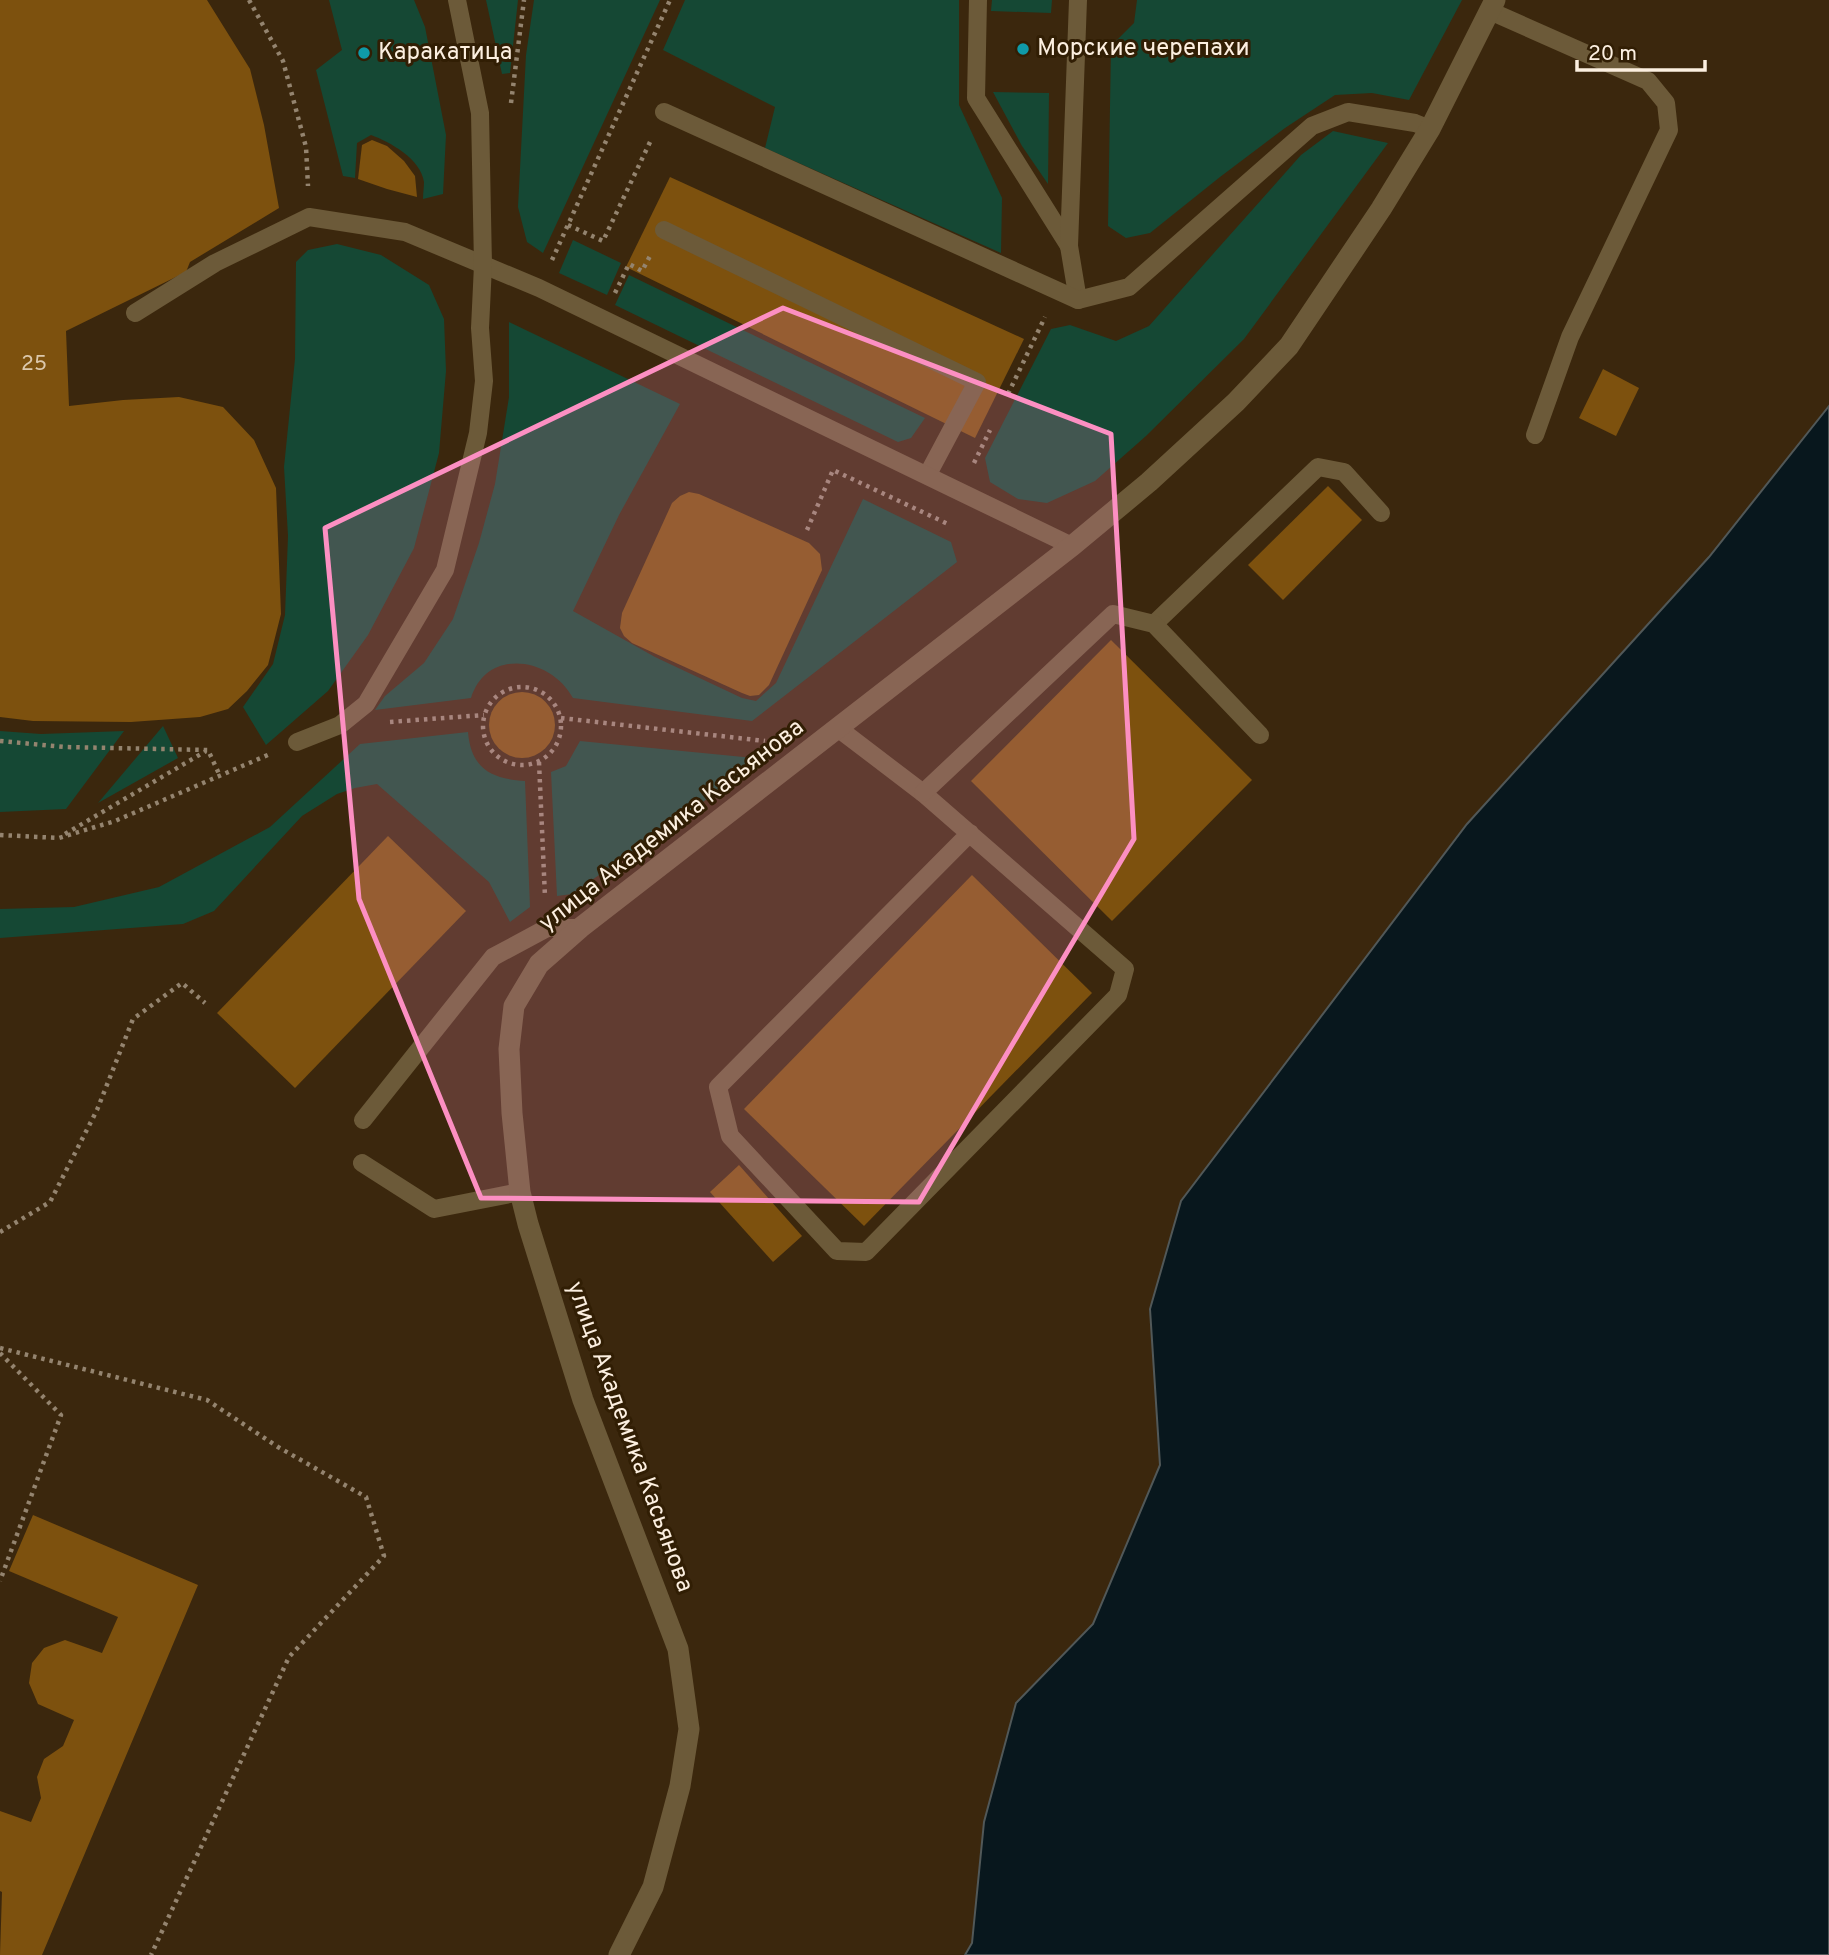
<svg xmlns="http://www.w3.org/2000/svg" width="1829" height="1955" font-family="Overpass,sans-serif">
<rect width="100%" height="100%" fill="#3b270d"/>
<g fill="#154834">
<path d="M329 0H414L425 27 446 135 443 194 423 199C423 193 424 187 424 182 421 159 390 142 371 135L357 143 355 178 343 176 316 70 342 50Z"/>
<polygon points="486,0 518,0 510,73 502,74"/>
<polygon points="534,0 660,0 543,253 527,242 518,207 526,55"/>
<polygon points="685,0 959,0 959,105 1002,198 1001,253 765,148 775,107 663,50"/>
<polygon points="992,0 1052,0 1051,13 991,11"/>
<polygon points="1137,0 1462,0 1409,100 1372,93 1335,95 1285,128 1220,177 1150,233 1126,238 1108,226 1111,46 1134,23"/>
<polygon points="993,92 1049,93 1048,184 1022,146"/>
<polygon points="1333,131 1388,143 1244,339 1146,436 1095,481 1047,503 1018,499 990,482 985,458 1051,329 1070,325 1116,341 1149,326 1301,155"/>
<polygon points="573,240 621,263 607,295 559,273"/>
<polygon points="337,244 381,255 429,285 444,319 446,371 439,453 414,548 368,635 328,691 266,745 243,707 273,664 285,615 288,536 284,467 295,359 296,262 308,250"/>
<polygon points="629,275 898,405 925,418 911,438 898,442 615,305"/>
<path d="M509 322 680 404 619 515 573 611 655 657 742 698 756 701 776 683 863 499 951 542 957 562 752 721 573 698C551 657 487 647 471 698L375 710 385 696 424 663 453 619 479 543 495 484 509 397Z"/>
<polygon points="163,726 178,758 98,803"/>
<polygon points="0,731 41,734 124,731 66,809 0,812"/>
<path d="M468 732C471 769 492 779 525 781L530 907 510 922 489 882 377 784 355 788 337 794 302 816 214 911 183 924 0 938V909L74 907 159 887 270 827 360 744Z"/>
<polygon points="580,741 764,759 572,894 557,896 551,772 566,766"/>
</g>
<polygon fill="#08171d" stroke="#515858" stroke-width="2" points="1829,406 1829,1955 965,1955 972,1943 984,1822 1016,1703 1093,1624 1160,1465 1150,1309 1181,1201 1467,824 1709,557"/>
<g fill="#7d510e">
<polygon points="0,0 207,0 250,69 264,125 279,208 190,262 186,272 66,331 69,406 123,400 179,397 223,407 254,440 276,488 281,614 268,665 247,691 228,709 200,717 131,722 33,721 0,717"/>
<polygon points="372,140 387,146 404,161 415,176 417,197 387,189 358,179 362,145"/>
<polygon points="670,177 1024,339 975,438 626,267"/>
<polygon points="1603,369 1639,388 1616,436 1579,418"/>
<polygon points="1328,486 1362,520 1283,600 1248,565"/>
<polygon points="689,492 699,494 809,543 820,554 822,570 769,685 759,695 750,696 742,693 632,643 624,636 620,628 622,613 672,503 680,496"/>
<polygon points="1111,640 1252,780 1112,921 971,781"/>
<circle cx="522" cy="725" r="33"/>
<polygon points="388,836 466,911 295,1088 217,1013"/>
<polygon points="972,875 1092,993 864,1226 744,1109"/>
<polygon points="739,1165 802,1236 773,1262 710,1192"/>
<polygon points="33,1515 198,1585 42,1955 0,1955 2,1892 0,1891 0,1811 31,1822 41,1798 37,1777 44,1759 63,1746 74,1720 38,1704 29,1683 32,1663 44,1648 65,1640 102,1653 118,1617 9,1571"/>
</g>
<g fill="none" stroke-linecap="round" stroke-linejoin="round">
<g stroke="#94846f" stroke-width="4.5" stroke-dasharray="3.5 5" stroke-linecap="butt">
<polyline points="249,0 283,61 306,147 308,186"/>
<polyline points="511,103 524,0"/>
<polyline points="568,225 603,241 651,140"/>
<polyline points="552,260 670,0"/>
<polyline points="615,293 629,264 642,271 650,256"/>
<polyline points="1008,394 1045,317"/>
<polyline points="974,463 990,430"/>
<polyline points="807,530 833,470 948,524"/>
<circle cx="522" cy="726" r="39"/>
<polyline points="561,718 765,741"/>
<polyline points="390,722 484,715"/>
<polyline points="0,741 65,747 208,750 220,776"/>
<polyline points="539,762 545,897"/>
<polyline points="65,834 206,751"/>
<polyline points="0,835 59,838 115,821 270,754"/>
<polyline points="0,1232 50,1202 97,1110 133,1019 182,983 205,1003"/>
<polyline points="0,1348 207,1400 278,1447 366,1497 384,1556 289,1657 151,1955"/>
<polyline points="0,1353 61,1415 0,1581"/>
</g>
<g stroke="#6c5a39" stroke-width="18">
<polyline points="978,0 976,98 1069,246"/>
<polyline points="1078,0 1069,246 1078,300"/>
<polyline points="1490,11 1648,81 1666,103 1669,130 1570,337 1535,435"/>
<polyline points="664,112 1078,300 1129,287 1312,126 1348,112 1415,123 1430,129"/>
<polyline points="664,230 977,382 928,474"/>
<polyline points="135,313 215,263 309,217 405,232 539,288 1072,546"/>
<polyline points="1154,624 1318,467 1344,472 1381,513"/>
<polyline points="839,729 923,793 1125,969 1118,995 866,1252 837,1251 730,1136 718,1087 970,833"/>
<polyline points="297,742 340,725 366,704 445,570 478,433 484,381 480,328 483,265 480,113 457,0"/>
<polyline points="923,793 1113,614 1154,624 1260,735"/>
<polyline points="363,1120 493,957 547,928 580,928"/>
<polyline points="362,1163 434,1209 520,1192"/>
</g>
<polyline stroke="#6c5a39" stroke-width="21" points="619,1955 653,1887 680,1786 689,1729 678,1649 583,1400 528,1224 520,1192 512,1113 509,1049 514,1006 539,964 580,928 1072,546 1149,482 1236,402 1289,346 1381,209 1430,129 1495,0"/>
</g>
<path fill="#fc8fc2" fill-opacity="0.2" stroke="#fc8fc2" stroke-width="5" stroke-linejoin="round" d="M783 308 1111 434 1134 839 919 1202 481 1198 359 899 325 528Z"/>
<g fill="#0f9aa8" stroke="#311e04" stroke-width="2.5">
<circle cx="1023" cy="49" r="7"/>
<circle cx="364" cy="53" r="7"/>
</g>
<g text-anchor="middle" dominant-baseline="central" stroke-width="6" stroke-linejoin="round" paint-order="stroke">
<g font-size="21" fill="#dcc8ac">
<text x="34" y="364">25</text>
</g>
<g font-size="24" fill="#fcefe0" stroke="#311e04" text-anchor="start">
<text x="1037" y="49">Морские черепахи</text>
<text x="378" y="53">Каракатица</text>
</g>
<g font-size="24" fill="#fcefe0" stroke="#311e04">
<text transform="translate(672 826) rotate(-38)">улица Академика Касьянова</text>
<text transform="translate(629 1437) rotate(70)">улица Академика Касьянова</text>
</g>
</g>
<path d="M1577 60v10h128v-10" fill="none" stroke="#fcefe0" stroke-width="3.5"/>
<text x="1588" y="60" font-size="21" fill="#fcefe0" stroke="#311e04" stroke-width="5" paint-order="stroke">20 m</text>
</svg>
